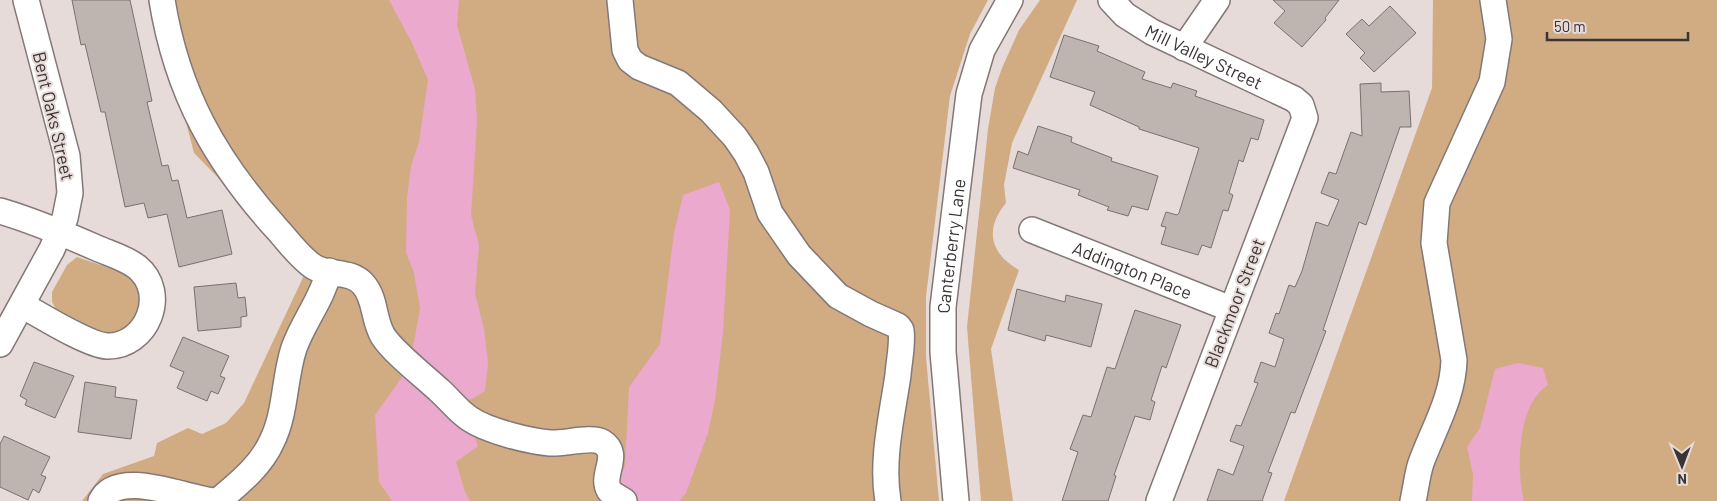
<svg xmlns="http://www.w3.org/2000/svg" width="1717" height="501" font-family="Barlow,sans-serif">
<rect width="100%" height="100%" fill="#e7dbd9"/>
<g fill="#d1ac83">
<polygon points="154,0 988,0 970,34 950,96 926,297 926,357 939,501 82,501 103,474 154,456 157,443 188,428 202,434 226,423 244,403 307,269 194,153"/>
<path d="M1040 0H1077L1012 143 1004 185 1006 203C985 228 989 253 1019 270L991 349 1013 501H981L967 327 988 129 995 88 1002 68 1019 30Z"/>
<polygon points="1433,0 1717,0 1717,501 1284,501 1432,88"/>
<polygon points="77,257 127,274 133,280 141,299 135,320 123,330 114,333 98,331 56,309 52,302 52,292 67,265"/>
</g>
<g fill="#eaa9cd">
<polygon points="389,0 459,0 457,25 475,89 477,121 471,215 479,245 475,293 484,329 488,363 485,391 463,404 478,446 456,462 465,492 470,501 392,501 379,482 375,415 415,359 413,348 420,308 414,273 406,252 407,198 411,166 419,142 428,80 412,43"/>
<polygon points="719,182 730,210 723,332 715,400 708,433 686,493 679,501 608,501 625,466 629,387 660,344 674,233 683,195"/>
<path d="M1518 363 1543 368 1548 385C1517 404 1516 469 1524 501H1472L1473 474 1467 447 1480 428 1495 369Z"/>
</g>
<g fill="#bfb5b0" stroke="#7a716c">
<polygon points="72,0 130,0 152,101 147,102 162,166 168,165 172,181 178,180 187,218 222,210 232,254 179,267 167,214 148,218 144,203 125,207 105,112 101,112 85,44 81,45"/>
<polygon points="1273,0 1339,0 1325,18 1326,20 1302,47 1274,23 1285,11"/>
<polygon points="1390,6 1416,33 1374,72 1360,58 1365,53 1346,34 1362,19 1369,26"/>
<polygon points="1064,35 1099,46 1097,51 1145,72 1142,79 1171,88 1173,83 1197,91 1195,96 1264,120 1258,140 1251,138 1243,162 1239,160 1229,193 1233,195 1228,211 1223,210 1211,248 1202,245 1198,255 1161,244 1166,227 1161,226 1166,212 1177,215 1179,213 1199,148 1139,129 1139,127 1090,105 1095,92 1050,77"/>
<polygon points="1381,83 1381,92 1409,91 1411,127 1400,127 1366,225 1359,222 1323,330 1326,331 1295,413 1291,412 1268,472 1272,473 1262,501 1207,501 1218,469 1233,475 1244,446 1230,441 1236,425 1241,426 1258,383 1254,382 1261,362 1275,367 1284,339 1269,333 1276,313 1279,314 1289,285 1295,287 1302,271 1316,222 1328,226 1339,200 1321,193 1329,172 1336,174 1351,132 1362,136 1360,84"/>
<polygon points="1038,126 1072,137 1071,142 1112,158 1111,161 1158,176 1148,210 1132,206 1128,216 1107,210 1109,207 1078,195 1080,190 1013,168 1018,151 1028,155"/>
<polygon points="236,283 238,298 245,297 247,316 241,317 241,327 198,331 194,287"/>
<polygon points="1017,289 1065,302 1066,295 1102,304 1091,347 1046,335 1045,341 1008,330"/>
<polygon points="1135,310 1181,325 1166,368 1162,366 1151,400 1155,402 1150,420 1135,416 1114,475 1116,476 1108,501 1062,501 1078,452 1070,449 1083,415 1091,417 1107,367 1115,369"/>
<polygon points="183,337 229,356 220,376 225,378 218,394 211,391 207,401 177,388 184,372 170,366"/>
<polygon points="34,362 74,376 55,418 25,405 27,400 20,396"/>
<polygon points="85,382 116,387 115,397 137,400 131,439 78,432"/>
<polygon points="4,436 50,457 41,475 46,477 39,493 33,489 28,500 0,487 0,444"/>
</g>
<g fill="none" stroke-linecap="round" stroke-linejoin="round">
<g stroke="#837877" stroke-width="28">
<g id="minor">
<path d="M162 0C177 93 215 160 277 229 288 241 300 258 314 267 329 276 351 270 363 284 376 298 373 320 383 336 393 352 425 377 440 391 450 400 459 412 470 419 488 431 528 441 550 443 563 444 592 436 602 442 622 454 600 475 609 490 612 495 620 498 624 501"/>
<path d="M620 0 625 50 630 60 639 67 678 83 711 111 735 137 746 153 756 172 770 213 799 255 838 296 871 314 898 326 901 330C903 345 899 360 898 375 892 416 881 460 888 501"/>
<path id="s1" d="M1111 0 1125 15 1152 32 1294 99 1301 105 1305 118 1159 501"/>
<polyline points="1184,48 1217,0"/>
<path d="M0 211C34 221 67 235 99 249 111 254 127 259 137 267 169 293 147 347 107 346 88 345 40 315 22 305"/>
<path id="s2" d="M1032 230 1231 309"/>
<polyline points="0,344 52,249 65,218 70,193 67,156 26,0"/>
<path d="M101 501C118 467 187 499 214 501"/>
<path d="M218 501C238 484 261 466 272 441 286 413 284 378 294 348 304 320 322 300 329 271"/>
<path id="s3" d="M956 501 943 352V307L969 94 982 50 1010 0"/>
<path d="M1413 501C1416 488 1417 475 1421 463 1434 428 1453 397 1454 360L1434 243 1437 203 1492 82 1499 39 1493 0"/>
</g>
</g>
<use href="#minor" stroke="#fff" stroke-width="25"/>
</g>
<g text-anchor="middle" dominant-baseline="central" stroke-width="4" stroke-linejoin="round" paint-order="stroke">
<g font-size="18" fill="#3a3534" stroke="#e7dbd9">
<text stroke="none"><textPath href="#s1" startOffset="110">Mill Valley Street</textPath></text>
<text transform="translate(54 116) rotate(77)">Bent Oaks Street</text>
<text stroke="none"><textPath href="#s3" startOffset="256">Canterberry Lane</textPath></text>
<text stroke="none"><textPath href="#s2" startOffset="108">Addington Place</textPath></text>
<text transform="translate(1234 303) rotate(-69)">Blackmoor Street</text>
</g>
</g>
<g transform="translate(1682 466) rotate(179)" stroke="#e7dbd9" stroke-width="4" paint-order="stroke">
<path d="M0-4L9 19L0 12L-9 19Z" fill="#3a3534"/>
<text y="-8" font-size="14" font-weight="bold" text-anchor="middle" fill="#3a3534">N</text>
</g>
<path d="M1547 32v8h141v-8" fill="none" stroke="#3a3534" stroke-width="2.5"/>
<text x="1554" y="32" font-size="15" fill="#3a3534" stroke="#e7dbd9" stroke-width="4" paint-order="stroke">50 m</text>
</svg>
